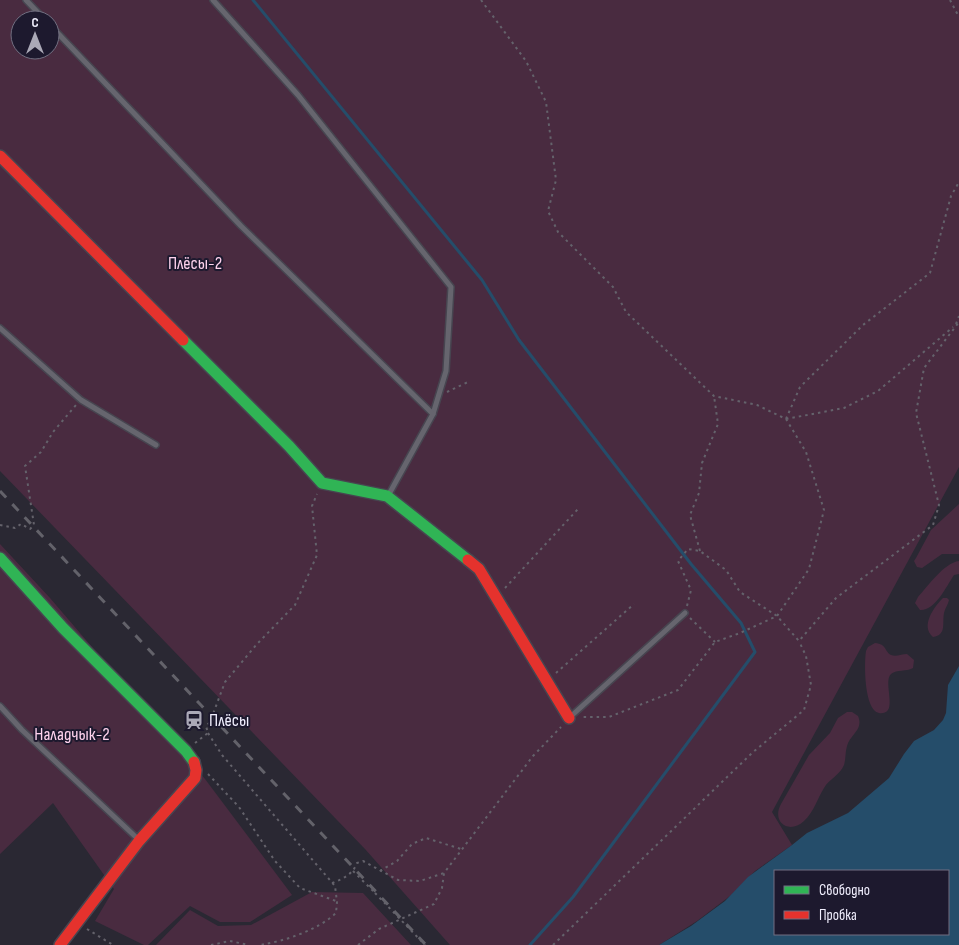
<svg xmlns="http://www.w3.org/2000/svg" width="959" height="945" font-family="'Sofia Sans Condensed',sans-serif">
<rect width="100%" height="100%" fill="#2a2833"/>
<g fill="#492b40" fill-rule="evenodd">
<path d="M0 0H959V467L772 812 792 845 755 871 730 896 697 921 659 945H450L365 849 0 471ZM20 20H50V50H20Z"/>
<polygon points="959,504 959,554 942,554 922,568 917,567 914,561 916,558 931,530"/>
<polygon points="0,544 50,598 205,779 292,895 250,922 220,922 190,906 148,945 144,945 95,921 114,889 53,803 0,854"/>
<path d="M959 561V574L954 575C946 587 935 611 920 610L915 603 918 597C928 586 944 563 959 561Z"/>
<path d="M943 598H947L949 600C948 605 945 608 944 613 942 623 947 635 933 637 920 626 934 607 943 598Z"/>
<path d="M875 643C887 644 884 651 891 655 896 657 902 654 907 654L914 660 913 668C906 672 897 669 891 674 882 682 900 716 879 713 864 710 864 663 866 651L868 647Z"/>
<path d="M847 712H852L858 716C864 730 850 734 847 746 845 752 846 759 844 765 840 775 829 779 824 788 817 799 814 812 804 821 789 835 771 822 781 804L809 755 830 733 838 718Z"/>
<polygon points="312,892 363,893 411,945 156,945 190,910 218,926 251,925"/>
</g>
<path fill="#254d6a" fill-rule="evenodd" d="M959 666V945H659L691 926 725 901 748 877 792 845 807 833 848 813 889 778 904 754 914 741 934 730 943 720 946 713 948 685ZM775 871H948V934H775Z"/>
<g fill="none" stroke-linecap="round" stroke-linejoin="round">
<polyline stroke="#254d6a" stroke-width="3" points="253,0 482,280 519,340 691,564 741,623 755,652 573,897 530,945"/>
<g stroke="#474550" stroke-width="8">
<g id="lane">
<polyline points="26,0 45,20"/>
<polyline points="213,0 298,95 451,287 446,371 433,414 388,496"/>
<polyline points="50,25 241,226 433,414"/>
<polyline points="0,328 81,400 156,445"/>
<polyline points="0,706 22,730 139,840"/>
<polyline points="569,718 685,613"/>
</g>
</g>
<g stroke="#474550" stroke-width="14">
<g id="fast">
<polyline points="183,340 289,446 322,483 387,496 468,560"/>
<polyline points="0,558 63,628 186,751 194,762"/>
</g>
</g>
<g stroke="#474550" stroke-width="14">
<g id="jam">
<polyline points="0,156 183,340"/>
<polyline points="468,560 479,569 569,718"/>
<polyline points="60,945 139,841 195,778 196,770 194,762"/>
</g>
</g>
<g stroke="#64626b" stroke-width="2" stroke-dasharray="2.5 4" stroke-linecap="butt">
<polyline points="481,0 526,61 546,102 556,180 548,211 558,232 613,287 626,312 714,396 757,405 786,419 806,452 824,510 809,569 777,616 740,633 715,642 678,690 609,717 582,717"/>
<polyline points="950,0 959,17"/>
<polyline points="956,324 959,316"/>
<polyline points="447,392 470,381"/>
<polyline points="786,419 800,387 863,325 930,273 951,196 959,182"/>
<polyline points="786,419 844,408 878,391 953,327"/>
<polyline points="0,525 15,528 21,524 30,529 34,525 25,466 41,452 53,432 76,405"/>
<polyline points="700,551 690,515 699,493 702,463 718,424 714,396"/>
<polyline points="505,588 578,509"/>
<polyline points="687,606 691,590 678,561 688,549 700,551 726,570 740,592 777,616 799,641 836,598 933,525 939,505 916,413 924,368 959,322"/>
<polyline points="690,618 715,642"/>
<polyline points="556,673 634,604"/>
<path d="M208 733 222 755 335 886 337 902 336 913C318 930 285 941 260 945"/>
<polyline points="195,743 208,733 206,726 210,722 225,682 257,644 295,605 317,555 312,506 317,494"/>
<polyline points="208,774 239,807 275,861 300,888 336,901"/>
<polyline points="353,871 375,893"/>
<polyline points="380,871 397,861 412,844 426,838 461,849"/>
<path d="M332 883C343 879 353 874 357 863L363 861 398 880 420 881 444 873"/>
<polyline points="87,929 113,945"/>
<polyline points="211,945 230,941 249,945"/>
<polyline points="358,945 379,929 434,904 442,888 444,873 533,756 561,727"/>
<polyline points="553,945 752,753 804,710 811,685 806,656 799,641"/>
</g>
<use href="#lane" stroke="#66656e" stroke-width="5"/>
<use href="#fast" stroke="#30b455" stroke-width="11"/>
<use href="#jam" stroke="#e5322d" stroke-width="11"/>
<polyline stroke="#63626a" stroke-width="3" stroke-dasharray="9 9" stroke-linecap="butt" points="0,491 426,945"/>
<polyline stroke="#64626b" stroke-width="2" stroke-dasharray="2.5 4" stroke-linecap="butt" points="375,893 425,945"/>
</g>
<defs>
<g id="station-bare" transform="scale(1.5)"><path d="M-3-6H3Q5-6 5-4V2Q5 4 3 4L4.5 6H3L1.5 4h-3L-3 6H-4.5L-3 4Q-5 4-5 2V-4Q-5-6-3-6ZM-3.5-4v3h7v-3ZM-3.5 1v1.5H-2V1ZM2 1v1.5H3.5V1Z" fill="#aba9b7" stroke="#1d192e" stroke-width="2.5" paint-order="stroke"/></g>
</defs>
<g fill-rule="evenodd">
<use href="#station-bare" x="194" y="720"/>
</g>
<g text-anchor="middle" dominant-baseline="central" stroke-width="4" stroke-linejoin="round" paint-order="stroke">
<g font-size="18" fill="#fed2ed" stroke="#1d192e">
<text x="195" y="263">Плёсы-2</text>
<text x="72" y="734">Наладчык-2</text>
</g>
<g font-size="18" fill="#f1effe" stroke="#1d192e" text-anchor="start">
<text x="209" y="720">Плёсы</text>
</g>
</g>
<rect x="774" y="870" width="175" height="65" fill="#1d192e" stroke="#726f81"/>
<rect x="784" y="886" width="25" height="8" fill="#30b455" stroke="#726f81"/>
<text x="819" y="895" font-size="15" fill="#f1effe">Свободно</text>
<rect x="784" y="911" width="25" height="8" fill="#e5322d" stroke="#726f81"/>
<text x="819" y="920" font-size="15" fill="#f1effe">Пробка</text>
<g transform="translate(35 35)"><circle r="24" fill="#1d192e" stroke="#726f81"/>
<path d="M0-4L9 19L0 12L-9 19Z" fill="#aba9b7"/>
<text y="-8" font-size="14" font-weight="bold" text-anchor="middle" fill="#f1effe">С</text>
</g>
</svg>
